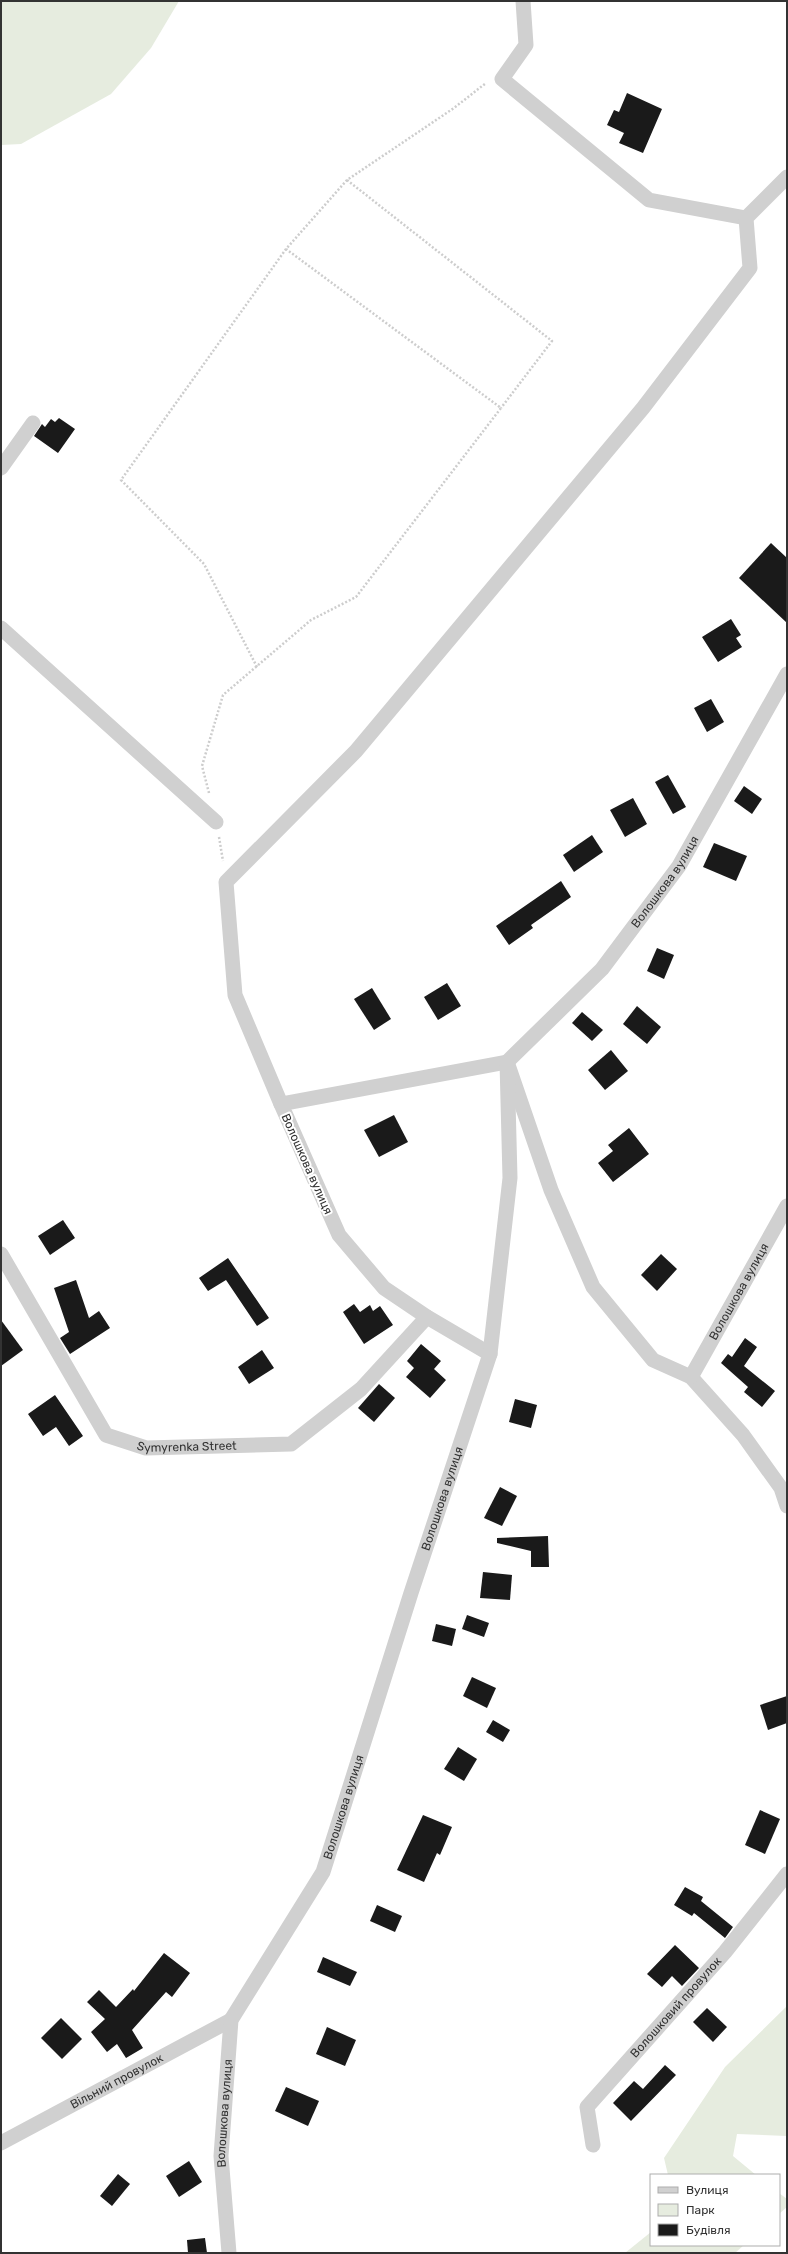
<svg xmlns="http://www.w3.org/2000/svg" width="788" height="2254" font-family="Rubik,sans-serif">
<rect width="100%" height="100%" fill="#fff"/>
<g fill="#e6ecdf">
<polygon points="1,1 179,1 151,48 111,94 21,144 1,145"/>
<polygon points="787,2006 787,2136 737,2134 733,2156 756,2175 668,2175 664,2158 725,2067"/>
<polygon points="779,2193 787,2199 787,2207 779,2214"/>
<polygon points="651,2232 651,2245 744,2245 735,2253 625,2253"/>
</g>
<g fill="#1a1a1a">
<polygon points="627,93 662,109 643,153 619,143 624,133 607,125 614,110 619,112"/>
<polygon points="59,418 75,429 58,453 34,436 42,424 45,427 51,419 55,422"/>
<polygon points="771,543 787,558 787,623 739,578"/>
<polygon points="731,619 741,635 736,638 742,647 718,662 702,637"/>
<polygon points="711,699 724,722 707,732 694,708"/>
<polygon points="668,775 686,807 673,814 655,782"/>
<polygon points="744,786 762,799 752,814 734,801"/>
<polygon points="633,798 647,824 625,837 610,810"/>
<polygon points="592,835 603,852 574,872 563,855"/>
<polygon points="714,843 747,856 736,881 703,867"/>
<polygon points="561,881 571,897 531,925 533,928 509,945 496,926"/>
<polygon points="657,948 674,955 664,979 647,971"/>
<polygon points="447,983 461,1006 438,1020 424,997"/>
<polygon points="372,988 391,1019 374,1030 354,999"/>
<polygon points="637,1006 661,1027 647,1044 623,1024"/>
<polygon points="582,1012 603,1030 592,1041 572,1023"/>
<polygon points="611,1050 628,1071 605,1090 588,1070"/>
<polygon points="394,1115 408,1142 379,1157 364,1130"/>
<polygon points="629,1128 649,1154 613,1182 598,1163 613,1151 608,1145"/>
<polygon points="63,1220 75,1238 50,1255 38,1236"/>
<polygon points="661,1254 677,1269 657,1291 641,1275"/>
<polygon points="228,1258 269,1318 257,1326 226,1280 208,1291 199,1278"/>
<polygon points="76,1280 89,1318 99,1311 110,1328 70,1354 60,1338 69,1332 54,1288"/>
<polygon points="354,1304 360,1312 370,1305 373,1311 380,1306 393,1325 364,1344 343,1312"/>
<polygon points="1,1320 23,1350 1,1366"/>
<polygon points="745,1338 757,1347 744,1366 775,1391 762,1407 744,1392 748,1387 721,1363 728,1354 732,1357"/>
<polygon points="421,1344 441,1361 434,1369 446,1380 430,1398 406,1377 414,1368 407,1361"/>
<polygon points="262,1350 274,1368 249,1384 238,1367"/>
<polygon points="379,1384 395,1398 374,1422 358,1408"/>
<polygon points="55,1395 83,1436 69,1446 56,1427 43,1436 28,1414"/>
<polygon points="515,1399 537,1405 531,1428 509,1422"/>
<polygon points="500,1487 517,1496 502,1526 484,1518"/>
<polygon points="548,1536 549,1567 531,1567 531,1551 497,1543 497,1538"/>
<polygon points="483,1572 512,1575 510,1600 480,1598"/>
<polygon points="467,1615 489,1623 484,1637 462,1629"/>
<polygon points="436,1624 456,1629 452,1646 432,1641"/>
<polygon points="472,1677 496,1688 487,1708 463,1696"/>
<polygon points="787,1696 787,1723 768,1730 760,1705"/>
<polygon points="493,1720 510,1730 503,1742 486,1732"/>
<polygon points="458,1747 477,1759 464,1781 444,1769"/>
<polygon points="760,1810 780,1819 765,1854 745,1845"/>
<polygon points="423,1815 452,1827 440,1855 437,1853 424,1882 397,1870"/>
<polygon points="685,1887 703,1897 701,1901 733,1927 725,1938 694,1913 692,1916 674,1905"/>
<polygon points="377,1905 402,1916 395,1932 370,1921"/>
<polygon points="675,1945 699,1968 682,1986 672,1976 662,1987 647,1974"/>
<polygon points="164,1953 190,1973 172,1997 166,1992 132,2030 143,2048 126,2058 117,2044 107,2052 91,2032 105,2019 87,2002 99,1990 116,2007 133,1989 134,1991"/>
<polygon points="323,1957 357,1972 350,1986 317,1972"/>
<polygon points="707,2008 727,2027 713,2042 693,2022"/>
<polygon points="61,2018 82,2039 62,2059 41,2038"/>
<polygon points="327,2027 356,2040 345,2066 316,2054"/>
<polygon points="665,2065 676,2075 631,2121 613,2103 634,2081 643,2089"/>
<polygon points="286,2087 319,2101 308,2126 275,2111"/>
<polygon points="189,2161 202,2182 179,2197 166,2176"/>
<polygon points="118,2174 130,2184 112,2206 100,2196"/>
<polygon points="205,2238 207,2253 188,2253 187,2240"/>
</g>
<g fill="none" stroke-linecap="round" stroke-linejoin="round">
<g stroke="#cdcdcd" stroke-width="2.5" stroke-dasharray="2 2" stroke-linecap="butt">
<polyline points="347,180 552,341 501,408"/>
<polyline points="257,667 204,564 121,480 286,249 347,180 454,108 486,83"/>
<polyline points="209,793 202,766 223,695 311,620 356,597 501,408 286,249"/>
<polyline points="219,837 223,861"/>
</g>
<g stroke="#d0d0d0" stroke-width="15">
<polyline points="523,1 526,45 502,79 649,200 746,218"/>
<polyline points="1,468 33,423"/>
<polyline points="1,628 216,822"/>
<polyline points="281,1104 235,995 226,882 356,751 643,408 750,268 746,218 787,177"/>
<path id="s1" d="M1 1254 106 1435 146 1448 291 1444 361 1389 427 1317"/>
<polyline points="490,1354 427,1317 384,1288 339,1235 281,1104 507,1062 551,1190 593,1287 653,1360 691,1377 743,1435 781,1488 787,1506"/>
<path id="s2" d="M691 1377 787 1206"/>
<path id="s3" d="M1 2143 231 2020"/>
<path id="s4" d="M593 2145 587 2107 725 1952 787 1874"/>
<path id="s5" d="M229 2253 221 2156 231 2020 323 1872 411 1593 490 1354 510 1178 507 1062 602 969 679 866 787 674"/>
</g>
</g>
<g text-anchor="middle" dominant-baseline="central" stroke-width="4" stroke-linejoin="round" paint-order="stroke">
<g font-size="12" fill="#333" stroke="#fff">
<text stroke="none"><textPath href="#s5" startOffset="1486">Волошкова вулиця</textPath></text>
<text transform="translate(307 1164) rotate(66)">Волошкова вулиця</text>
<text stroke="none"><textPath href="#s2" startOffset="98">Волошкова вулиця</textPath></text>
<text stroke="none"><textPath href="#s1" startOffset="292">Symyrenka Street</textPath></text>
<text stroke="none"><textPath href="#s5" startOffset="800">Волошкова вулиця</textPath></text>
<text stroke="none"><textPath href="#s5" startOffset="476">Волошкова вулиця</textPath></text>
<text stroke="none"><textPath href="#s4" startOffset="172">Волошковий провулок</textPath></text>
<text stroke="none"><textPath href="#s3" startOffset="131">Вільний провулок</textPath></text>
<text stroke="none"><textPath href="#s5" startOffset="140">Волошкова вулиця</textPath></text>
</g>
</g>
<rect width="788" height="2254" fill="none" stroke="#333333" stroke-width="4"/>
<rect x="650" y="2174" width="130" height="72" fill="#ffffff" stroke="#adadad"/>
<rect x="658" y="2187" width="20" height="6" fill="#d0d0d0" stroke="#adadad"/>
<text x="686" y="2194" font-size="12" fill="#333333">Вулиця</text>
<rect x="658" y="2204" width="20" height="12" fill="#e6ecdf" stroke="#adadad"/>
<text x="686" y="2214" font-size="12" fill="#333333">Парк</text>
<rect x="658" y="2224" width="20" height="12" fill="#1a1a1a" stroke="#adadad"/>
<text x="686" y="2234" font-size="12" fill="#333333">Будівля</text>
</svg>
